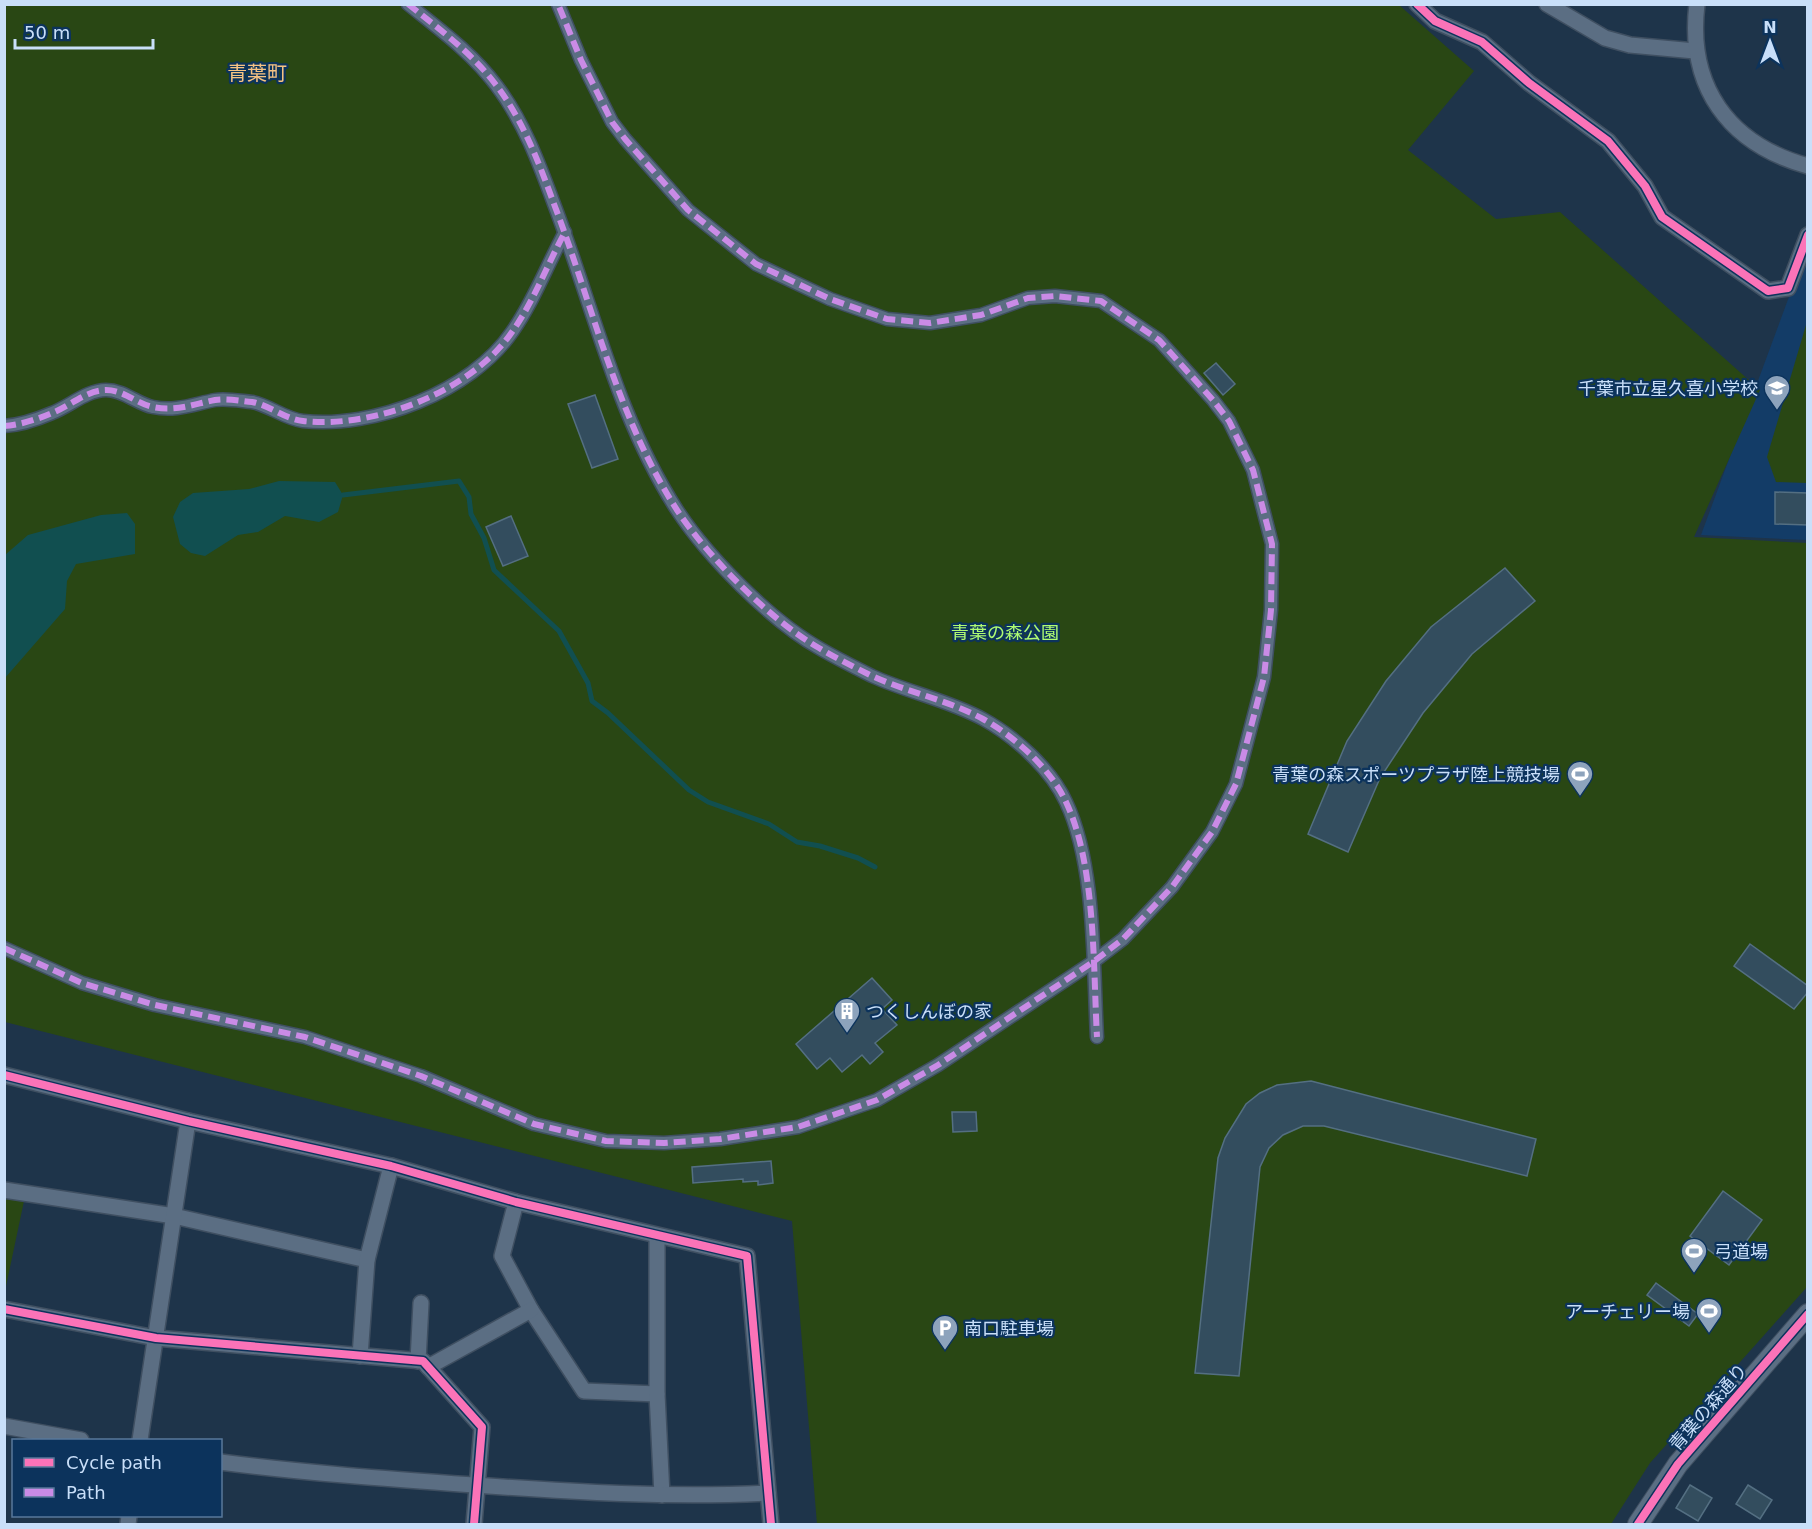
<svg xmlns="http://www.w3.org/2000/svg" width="1812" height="1529" font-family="'DejaVu Sans','Noto Sans JP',sans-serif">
<rect width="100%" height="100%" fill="#1e344a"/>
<polygon fill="#133c67" points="1807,252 1807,540 1701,535 1793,286"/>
<g fill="#294714">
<polygon points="4,5 1399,5 1474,71 1408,150 1496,219 1560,212 1760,390 1694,537 1807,543 1807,1287 1650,1463 1611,1524 817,1524 792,1221 5,1022"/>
<polygon points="1806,325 1807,483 1776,482 1767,457"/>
<polygon points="5,1197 24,1201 5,1291"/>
</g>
<g fill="#114f50">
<polygon points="279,481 335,482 343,495 338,512 319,522 285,516 258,532 238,535 205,556 191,553 180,544 173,517 180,502 193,493 249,489"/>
<polygon points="127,513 135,524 135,554 76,564 67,581 65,609 5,678 5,555 28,535 101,515"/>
</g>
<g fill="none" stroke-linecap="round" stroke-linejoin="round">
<polyline stroke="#114f50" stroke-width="5" points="343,495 459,481 469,497 471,514 484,538 494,570 559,631 588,683 592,701 608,713 689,790 708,802 769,824 797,842 820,846 858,858 875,867"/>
</g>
<g fill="#334d5e" stroke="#546f82" stroke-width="1.5">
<polygon points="1216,363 1235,384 1223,395 1204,373"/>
<polygon points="595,395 618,459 592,468 568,404"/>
<polygon points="1775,492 1808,493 1808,525 1775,524"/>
<polygon points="511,516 528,556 503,566 486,527"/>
<polygon points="1505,568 1535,601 1472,654 1423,713 1380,778 1348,852 1308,834 1347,741 1386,681 1431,627"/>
<polygon points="1750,944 1808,986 1808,992 1794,1009 1734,966"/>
<polygon points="872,978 892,1000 882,1009 897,1025 875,1043 883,1052 870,1064 862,1055 842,1072 830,1058 817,1069 796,1044"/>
<polygon points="1311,1081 1536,1139 1527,1176 1324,1126 1303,1126 1283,1135 1269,1148 1260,1167 1239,1376 1195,1373 1218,1158 1225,1138 1246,1104 1260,1093 1277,1085"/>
<polygon points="952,1112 976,1112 977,1131 953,1132"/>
<polygon points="771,1161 773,1183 758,1185 758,1181 743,1182 743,1179 693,1183 692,1167"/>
<polygon points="1723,1191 1762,1220 1729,1265 1690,1236"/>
<polygon points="1656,1283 1698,1314 1689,1326 1647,1295"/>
<polygon points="1690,1485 1712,1498 1698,1521 1676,1508"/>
<polygon points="1748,1485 1772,1500 1760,1519 1736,1504"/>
</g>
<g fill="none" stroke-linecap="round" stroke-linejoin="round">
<g stroke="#3f4f61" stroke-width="15">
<g id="pedestrian">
<path d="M408 4C439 29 472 53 496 85 523 120 539 163 554 204 593 306 617 417 677 510 708 557 770 620 819 648 836 658 854 667 872 676 907 692 948 700 983 719 1014 736 1051 769 1066 802 1096 865 1093 966 1097 1037"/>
<path d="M4 426C20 425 38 419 52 413 70 406 87 390 106 390 124 390 137 404 153 407 175 412 194 404 215 400 226 398 241 401 252 402 269 405 285 419 303 421 373 429 471 392 512 332 534 301 547 265 565 232"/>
<polyline points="4,948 82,983 155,1005 305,1037 421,1076 534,1124 606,1141 664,1143 720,1139 798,1127 877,1100 938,1065 1093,962 1123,939 1172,887 1212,832 1236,784 1264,677 1271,610 1272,544 1253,470 1229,421 1213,400 1159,340 1101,301 1055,296 1028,298 981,315 930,323 887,319 830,299 756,264 688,210 625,139 612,122 581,60 558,4"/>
</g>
</g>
<g stroke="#3f4f61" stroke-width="18">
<g id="minor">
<polyline points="1417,4 1435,21 1482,42 1529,83 1608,141 1645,186 1662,217 1768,291 1788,288 1808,235"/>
<polyline points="1547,4 1605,38 1630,45 1695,51"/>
<path d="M1697 4C1687 86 1728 144 1808 166"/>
<polyline points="4,1075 188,1121 391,1166 516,1202 747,1256 771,1524"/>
<polyline points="4,1190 174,1216 367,1260"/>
<polyline points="516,1202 502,1256 531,1310 584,1391 657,1394"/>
<polyline points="657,1236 657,1394 662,1495"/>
<polyline points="4,1309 156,1338 423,1361 482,1427 474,1524"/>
<polyline points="360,1356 367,1260 391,1166"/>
<polyline points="418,1361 421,1303"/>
<polyline points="428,1367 531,1310"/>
<polyline points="4,1426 81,1440"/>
<polyline points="140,1440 188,1121"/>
<path d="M220 1462C305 1473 389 1479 474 1485 572 1492 670 1498 768 1493"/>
<polyline points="128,1524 129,1516"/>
</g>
</g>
<g stroke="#3f4f61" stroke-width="22">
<polyline id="tertiary" points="1638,1524 1678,1464 1808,1314"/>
</g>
<use href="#pedestrian" stroke="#5b6e83" stroke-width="12"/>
<use href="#minor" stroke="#5b6e83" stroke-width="15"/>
<use href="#tertiary" stroke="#5b6e83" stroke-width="20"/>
<g stroke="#ca8be6" stroke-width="6" stroke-dasharray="12 6" stroke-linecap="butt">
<path d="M408 4C439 29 472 53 496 85 523 120 539 163 554 204 593 306 617 417 677 510 708 557 770 620 819 648 836 658 854 667 872 676 907 692 948 700 983 719 1014 736 1051 769 1066 802 1096 865 1093 966 1097 1037"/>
<path d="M4 426C20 425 38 419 52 413 70 406 87 390 106 390 124 390 137 404 153 407 175 412 194 404 215 400 226 398 241 401 252 402 269 405 285 419 303 421 373 429 471 392 512 332 534 301 547 265 565 232"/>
<polyline points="4,948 82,983 155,1005 305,1037 421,1076 534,1124 606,1141 664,1143 720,1139 798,1127 877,1100 938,1065 1093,962 1123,939 1172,887 1212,832 1236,784 1264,677 1271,610 1272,544 1253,470 1229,421 1213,400 1159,340 1101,301 1055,296 1028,298 981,315 930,323 887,319 830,299 756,264 688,210 625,139 612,122 581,60 558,4"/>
</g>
<g stroke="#0c335c" stroke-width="11">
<g id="cycleway">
<polyline points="1417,4 1435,21 1482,42 1529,83 1608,141 1645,186 1662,217 1768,291 1788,288 1808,235"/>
<polyline points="4,1075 188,1121 391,1166 516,1202 747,1256 771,1524"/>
<polyline points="4,1309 156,1338 423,1361 482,1427 474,1524"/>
<polyline points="1638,1524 1678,1464 1808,1314"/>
</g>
</g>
<use href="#cycleway" stroke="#fb73b8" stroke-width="8"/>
</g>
<defs>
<g id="school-pin" transform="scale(1.35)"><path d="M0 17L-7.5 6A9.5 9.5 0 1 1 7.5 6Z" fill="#8da3bc" stroke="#0c335c"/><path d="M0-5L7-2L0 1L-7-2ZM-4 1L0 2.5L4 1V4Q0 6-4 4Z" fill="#fff"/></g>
<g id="stadium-pin" transform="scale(1.35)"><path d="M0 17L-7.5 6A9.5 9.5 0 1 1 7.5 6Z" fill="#8da3bc" stroke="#0c335c"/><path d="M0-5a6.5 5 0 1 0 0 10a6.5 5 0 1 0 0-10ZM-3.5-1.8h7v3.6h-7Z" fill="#fff"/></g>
<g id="building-pin" transform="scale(1.35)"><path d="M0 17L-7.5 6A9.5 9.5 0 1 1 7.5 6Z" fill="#8da3bc" stroke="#0c335c"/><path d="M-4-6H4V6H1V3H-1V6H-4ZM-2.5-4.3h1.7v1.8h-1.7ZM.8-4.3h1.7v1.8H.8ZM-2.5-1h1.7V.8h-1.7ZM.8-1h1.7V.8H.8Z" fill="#fff"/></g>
<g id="parking-pin" transform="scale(1.35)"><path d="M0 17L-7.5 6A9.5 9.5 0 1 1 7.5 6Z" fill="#8da3bc" stroke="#0c335c"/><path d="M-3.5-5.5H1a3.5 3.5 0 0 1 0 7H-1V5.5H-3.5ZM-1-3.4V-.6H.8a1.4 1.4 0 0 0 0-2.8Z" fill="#fff"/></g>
</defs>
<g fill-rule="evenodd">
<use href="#school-pin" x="1777" y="388"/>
<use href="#stadium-pin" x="1580" y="774"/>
<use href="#building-pin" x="847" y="1011"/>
<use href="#stadium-pin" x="1694" y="1251"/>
<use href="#stadium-pin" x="1709" y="1311"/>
<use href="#parking-pin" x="945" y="1328"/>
</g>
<g text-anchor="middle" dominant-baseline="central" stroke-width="4.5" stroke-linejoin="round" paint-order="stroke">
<g font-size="18" fill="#c9dff9" stroke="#0c335c" text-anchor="end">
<text x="1758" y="388">千葉市立星久喜小学校</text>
<text x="1560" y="774">青葉の森スポーツプラザ陸上競技場</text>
<text x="866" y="1011" text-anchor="start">つくしんぼの家</text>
<text x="1714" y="1251" text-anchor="start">弓道場</text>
<text x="1690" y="1311">アーチェリー場</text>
<text x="964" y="1328" text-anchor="start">南口駐車場</text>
</g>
<g font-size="18" fill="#b0fb72" stroke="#0c335c">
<text x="1005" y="632">青葉の森公園</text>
</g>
<g font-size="18" fill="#c9dff9" stroke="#0c335c">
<text transform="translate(1708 1407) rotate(-49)">青葉の森通り</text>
</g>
<g font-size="20" fill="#f6c383" stroke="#0c335c">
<text x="257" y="73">青葉町</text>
</g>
</g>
<rect width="1812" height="1529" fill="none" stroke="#c9dff9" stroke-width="12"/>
<rect x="12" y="1439" width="210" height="78" fill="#0c335c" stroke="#58789b" stroke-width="1.5"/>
<rect x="24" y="1458" width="30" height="9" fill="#fb73b8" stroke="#58789b" stroke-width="1.5"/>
<text x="66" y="1469" font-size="18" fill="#c9dff9">Cycle path</text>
<rect x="24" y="1488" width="30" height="9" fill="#ca8be6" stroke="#58789b" stroke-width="1.5"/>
<text x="66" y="1499" font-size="18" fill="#c9dff9">Path</text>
<g transform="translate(1770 42)" stroke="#0c335c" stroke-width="4.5" paint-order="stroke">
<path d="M0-4.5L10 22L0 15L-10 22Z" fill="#c9dff9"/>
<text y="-9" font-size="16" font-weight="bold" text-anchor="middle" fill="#c9dff9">N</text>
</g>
<path d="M15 39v9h138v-9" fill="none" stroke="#c9dff9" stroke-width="3"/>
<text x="24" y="39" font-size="18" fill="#c9dff9" stroke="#0c335c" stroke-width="4.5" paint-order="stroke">50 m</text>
</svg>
